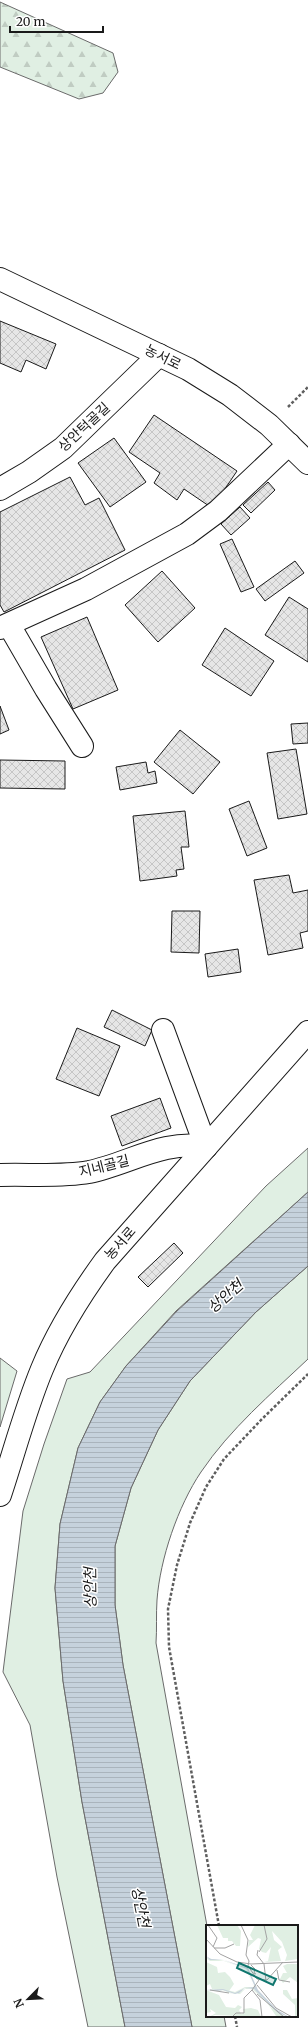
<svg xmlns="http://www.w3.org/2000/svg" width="308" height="2027" font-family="Merriweather,'Noto Sans KR',serif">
<defs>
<pattern id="forest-firs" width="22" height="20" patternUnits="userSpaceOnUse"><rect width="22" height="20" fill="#e0efe3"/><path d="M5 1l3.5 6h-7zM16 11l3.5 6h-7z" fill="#c0ccc2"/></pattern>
<pattern id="water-rules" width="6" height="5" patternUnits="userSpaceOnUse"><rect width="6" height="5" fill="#c6d2dc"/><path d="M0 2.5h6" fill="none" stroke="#aab4bc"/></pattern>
<pattern id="building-cross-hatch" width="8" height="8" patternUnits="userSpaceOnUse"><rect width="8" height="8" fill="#e6e6e6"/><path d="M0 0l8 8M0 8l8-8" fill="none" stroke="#c5c5c5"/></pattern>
</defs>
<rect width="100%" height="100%" fill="#fff"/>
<g fill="#e0efe3" stroke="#6a6a6a">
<polygon points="308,1148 308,1192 176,1311 126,1366 100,1402 78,1448 60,1524 55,1588 63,1681 82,1802 125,2027 88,2027 57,1877 30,1725 3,1672 23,1511 44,1444 67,1379 90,1372 266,1186"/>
<path d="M308 1266V1359C271 1394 230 1429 201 1472 178 1506 160 1559 157 1600 156 1614 157 1629 156 1643L207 1926V2016H224L226 2027H192L123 1665 115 1605V1546L131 1488 158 1430 190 1381 256 1312Z"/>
<polygon points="0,1358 17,1371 0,1427"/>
</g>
<polygon fill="url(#forest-firs)" stroke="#6a6a6a" points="0,2 113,53 118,72 103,93 79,99 0,67"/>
<polygon fill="url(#water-rules)" stroke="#6a6a6a" points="308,1192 308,1266 256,1312 190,1381 158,1430 131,1488 115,1546 115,1605 123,1665 192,2027 125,2027 82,1802 63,1681 55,1588 60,1524 78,1448 100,1402 126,1366 177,1311"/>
<g fill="url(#building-cross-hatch)" stroke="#1a1a1a">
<polygon points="0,321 56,344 46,369 26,360 21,372 0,363"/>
<polygon points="154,415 237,471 212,508 184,489 177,500 154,483 160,473 129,452"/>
<polygon points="114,438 146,482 110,507 78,463"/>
<polygon points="70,477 85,505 99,498 125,550 4,612 0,605 0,512"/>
<polygon points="268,482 275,490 251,513 243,505"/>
<polygon points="240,507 250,518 231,535 221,524"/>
<polygon points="232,539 254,587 241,592 220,544"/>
<polygon points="295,561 304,573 265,601 256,589"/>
<polygon points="162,571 195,608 158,642 125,605"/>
<polygon points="289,597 308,609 308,662 265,635"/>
<polygon points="87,617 118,690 73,709 41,637"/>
<polygon points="225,628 274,661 251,696 202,665"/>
<polygon points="0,706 9,730 0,734"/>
<polygon points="308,723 308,743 293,744 291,724"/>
<polygon points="180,730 220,762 193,794 154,762"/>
<polygon points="296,749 307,814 278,819 267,753"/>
<polygon points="0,760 65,761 65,789 0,788"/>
<polygon points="146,762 148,773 155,771 157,783 120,790 116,767"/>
<polygon points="249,801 267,848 247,856 229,809"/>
<polygon points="185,811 189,847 181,847 184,869 176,870 177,876 140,881 133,816"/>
<polygon points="289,875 293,893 308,890 308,931 300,933 303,948 268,955 254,880"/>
<polygon points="172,911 200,911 199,953 171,952"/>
<polygon points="238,949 241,972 208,977 205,954"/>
<polygon points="112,1010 152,1030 145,1046 104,1027"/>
<polygon points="77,1028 120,1046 99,1096 56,1079"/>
<polygon points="160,1098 171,1128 122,1146 111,1116"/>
<polygon points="174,1243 183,1253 148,1287 138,1277"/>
</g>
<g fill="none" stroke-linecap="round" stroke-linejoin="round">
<g stroke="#1a1a1a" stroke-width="24">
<g id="minor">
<polyline points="0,489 29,472 63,448 159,355"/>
<polyline points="9,625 46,689 82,746"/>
<polyline points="0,628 86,589 187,534 218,511 289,444"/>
<polyline points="163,1030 206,1147"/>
<path d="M0 1175C28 1174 61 1177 89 1172 128 1164 165 1139 206 1147"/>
</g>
</g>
<g stroke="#1a1a1a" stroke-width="24">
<g id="tertiary">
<polyline points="0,279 188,369 230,395 269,425 308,463"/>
<path d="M0 1495C14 1453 25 1410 42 1369 58 1330 81 1294 105 1261L308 1032"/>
</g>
</g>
<g stroke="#5f5f5f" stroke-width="2.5" stroke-dasharray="3 2" stroke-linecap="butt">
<polyline points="288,407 308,387"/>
<polyline points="219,1926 169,1647 168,1609 177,1565 190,1523 206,1487 224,1459 261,1420 308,1374"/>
<polyline points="235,2016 237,2027"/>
</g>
<use href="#minor" stroke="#fff" stroke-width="22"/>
<use href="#tertiary" stroke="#fff" stroke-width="22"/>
</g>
<g text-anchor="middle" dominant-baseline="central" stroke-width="3" stroke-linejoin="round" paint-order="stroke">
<g font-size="14" fill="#1a1a1a" stroke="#fff">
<text transform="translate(163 357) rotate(26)">농서로</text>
<text transform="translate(84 427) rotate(-43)">상안턱골길</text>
<text transform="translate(104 1166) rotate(-14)">지네골길</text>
<text transform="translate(120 1243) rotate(-49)">농서로</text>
</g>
<g font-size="15" font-style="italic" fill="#1a1a1a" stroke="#fff">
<text transform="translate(225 1296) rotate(-41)">상안천</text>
<text transform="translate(90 1588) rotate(-91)">상안천</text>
<text transform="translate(141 1907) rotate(79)">상안천</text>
</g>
</g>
<g transform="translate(206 1925)">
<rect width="92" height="92" fill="#fff"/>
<path d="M0 33 19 36 41 44 48 63H39L30 68H27L21 66 25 68 31 69 40 63 48 64 60 74 65 82 80 92 70 91 60 76 46 64H39L34 69H29L23 68 17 65 11 66 0 65 17 64 29 67 39 62H48L40 44 18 36H4Z" fill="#e0efe3"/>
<path d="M11 0H31L35 6 34 21H30L26 16H22V13H17ZM49 0H92V34L79 36 81 30 76 17 66 6 68 15 76 22 72 25 75 36 58 37 62 36 65 22 60 28 56 27 53 24 55 14 52 13 42 22 43 15H47L44 10ZM0 37 11 42 12 48 19 47 24 52 28 59 23 66 6 64 4 59 0 61ZM81 39H92V64V58L84 52 77 58 74 54 77 48H81L77 41ZM0 65 13 70 20 82 29 83 32 80 36 82 33 85 35 89 38 88 37 84 45 83 52 85 55 92 9 90 3 92 10 88 4 84 5 87 0 88ZM77 65H81L86 74 92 73V92L89 91V80L77 69Z" fill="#e0efe3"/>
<path d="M0 31 5 34 18 35 42 43 52 65 70 84 83 92 72 88 48 64 39 63 33 68 29 69 17 65 11 66 0 65 17 64 29 68 39 63 49 62 41 44 18 35H4Z" fill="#c6d2dc"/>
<path fill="none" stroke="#a3a3a3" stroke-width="1" d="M2 0 11 13 7 22M35 0 42 15 40 30 43 36 42 41 51 54 61 55 77 37M0 14 14 29 31 37 45 39 92 37M8 23H19L28 19M52 25 51 30 58 39M53 27 61 14 58 0M58 39 60 56M45 40 49 44 48 48 50 49M71 45 73 55 84 57M51 60 70 83 86 92M4 65 23 68M46 65 54 75 56 92M46 65 53 55M51 69 78 92M26 92 30 88H38V73L46 65"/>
<path fill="#0f766e" fill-opacity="0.15" stroke="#0f766e" stroke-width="2" d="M33 38 70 54 67 60 31 43Z"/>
<rect width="92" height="92" fill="none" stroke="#1a1a1a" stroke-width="2"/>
</g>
<g transform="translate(28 1999) rotate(246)" stroke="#ffffff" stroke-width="3" paint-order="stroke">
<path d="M0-3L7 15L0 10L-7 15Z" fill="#1a1a1a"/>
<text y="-6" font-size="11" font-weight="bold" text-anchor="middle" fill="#1a1a1a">N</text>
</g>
<path d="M10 26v6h93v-6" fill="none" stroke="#1a1a1a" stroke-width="2"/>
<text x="16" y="26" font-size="12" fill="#1a1a1a" stroke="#ffffff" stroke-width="3" paint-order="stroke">20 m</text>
</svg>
